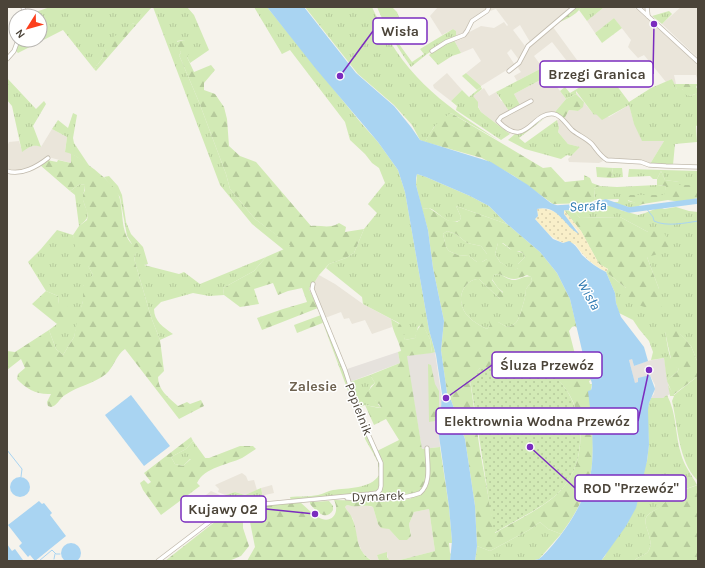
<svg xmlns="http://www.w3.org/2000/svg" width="705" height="568" font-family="Karla,sans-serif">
<defs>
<pattern id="grass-tufts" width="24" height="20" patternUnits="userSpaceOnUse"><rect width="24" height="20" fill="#d2eab5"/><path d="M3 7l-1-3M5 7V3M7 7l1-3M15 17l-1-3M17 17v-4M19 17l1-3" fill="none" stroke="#b6ca9c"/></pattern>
<pattern id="forest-firs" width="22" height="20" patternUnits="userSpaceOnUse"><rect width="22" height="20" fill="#d2eab5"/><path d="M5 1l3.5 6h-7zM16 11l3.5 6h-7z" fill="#b6ca9c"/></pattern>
<pattern id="sand-dots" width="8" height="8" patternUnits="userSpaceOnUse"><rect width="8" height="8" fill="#f9efc9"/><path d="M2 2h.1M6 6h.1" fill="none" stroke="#d7cead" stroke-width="1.8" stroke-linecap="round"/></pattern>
<pattern id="garden-dots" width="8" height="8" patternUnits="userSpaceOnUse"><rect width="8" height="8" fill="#d2eab5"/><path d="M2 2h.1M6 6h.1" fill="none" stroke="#b6ca9c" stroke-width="1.8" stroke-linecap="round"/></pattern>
</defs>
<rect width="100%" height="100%" fill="#f6f3ec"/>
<g fill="#eae5da">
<polygon points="438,7 489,7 488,9 477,16 466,31 456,36 456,31 453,29 442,35 430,16"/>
<polygon points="490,7 572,7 530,42 520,25 513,30 525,46 519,60 511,49 507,53 515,65 481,86 466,73 481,61 473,48 461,53 454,40 481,26 494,28 504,22 507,26 508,25 496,9 490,11"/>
<polygon points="602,7 634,7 698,65 698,81 696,75 674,75 676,84 674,84 672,79 666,82 644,55 638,58 628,47 631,40 614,18 595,33 587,21 603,8"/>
<polygon points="681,7 698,7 698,58 662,24"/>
<polygon points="553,27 577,60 570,65 552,42 534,56 566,99 555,112 550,112 544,116 520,131 514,131 510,134 481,112 473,96 484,88 489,96 496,92 501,101 520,105 514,94 546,77 540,69 517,81 514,76 521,72 518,68 530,47"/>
<polygon points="447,73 462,90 451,101 434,88 433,85"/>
<polygon points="575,91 594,115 596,113 609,117 629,105 634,123 664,141 650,164 643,161 609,159 604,156 593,142 574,131 564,119 569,110 578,111 584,102 576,94"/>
<polygon points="560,119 573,133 591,145 603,161 599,163 569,162 568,159 580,147 568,144 558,132 559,128 557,120"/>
<polygon points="52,129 67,137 65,151 71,153 71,163 48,157 35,166 14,171 7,170 7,147 9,142 19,141 22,151 30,146 36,145 41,147"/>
<polygon points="319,275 335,284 363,304 391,319 392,327 372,334 365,320 352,324 349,318 344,319 341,312 325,318 313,290 314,283"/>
<polygon points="242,473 246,476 248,481 254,480 257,490 245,495 235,492 225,495 218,492 219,489 215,485"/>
<polygon points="272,485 274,493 265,495 266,502 264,503 261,488"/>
<polygon points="211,491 220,495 211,501 213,504 188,523 181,515"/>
<polygon points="347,505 351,506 368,506 373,507 378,524 389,529 399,540 405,540 411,534 409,524 414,512 429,509 435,551 396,561 390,561 388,559 387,553 377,555 379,561 372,561 362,552 357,539 353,519 345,507"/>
</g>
<g fill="#e6e2dd">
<polygon points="398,352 400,363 350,382 347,369"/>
<polygon points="435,352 442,400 439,430 440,447 422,449 406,356"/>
<polygon points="664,358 670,394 663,398 651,398 654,394 655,385 650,375 635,384 629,360 630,359 632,359 634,366 647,361"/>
</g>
<g fill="url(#grass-tufts)">
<polygon points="50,7 152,7 136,25 133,23 105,50 102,59 94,69 63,30 18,53 15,50 19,40 40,40 40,16 27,15"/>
<polygon points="153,7 187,7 194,15 209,50 190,63 187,57 184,40 177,41 181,53 179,55 199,102 226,174 230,189 255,219 292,246 284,250 252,224 220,185"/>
<polygon points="254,7 267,7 361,123 378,142 398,170 405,192 429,330 435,352 432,353 430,339 422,324 418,327 415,338 405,340 399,323 363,304 362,297 326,268 329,264 346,258 354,253 364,229 377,213 368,204 385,183 379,168 372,163 365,154 350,140 345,122 290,50 282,54"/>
<path d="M305 7H372C402 74 438 101 498 140L451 113 434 127 425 142 420 140 412 125 394 105 358 74Z"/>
<path d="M377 7H392L397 12 400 20 389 27 399 44 412 62 424 54 420 49 453 29 456 31V36L427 54 411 67C397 47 386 29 377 7Z"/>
<polygon points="581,7 602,7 603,8 587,21 579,10"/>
<polygon points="669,11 672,14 662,24 652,16"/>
<polygon points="614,18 622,28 602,43 595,33"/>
<polygon points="454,40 461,53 452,56 438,65 429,55 437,48"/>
<polygon points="540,69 546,77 514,94 520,105 509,111 496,92"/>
<polygon points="605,70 629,102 651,88 672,79 677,89 682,89 690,96 698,93 698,125 696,126 697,142 675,144 673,165 650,164 664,141 642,141 634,124 629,105 602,120 596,114 594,115 576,91 576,94 566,99 560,91 565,87 570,93 592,80 590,77 595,73 597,76"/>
<path d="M7 78 36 109 44 101 46 104 33 126 41 147C33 144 29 147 22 152L12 106 7 100Z"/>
<polygon points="481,87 482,89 473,96 478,102 478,107 481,112 510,134 501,140 456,110 457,106 451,101 462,90 469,97"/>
<path d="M73 113 77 115 73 138 74 143 90 167C82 161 75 154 65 152L67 137 52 129 58 120 68 128Z"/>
<polygon points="545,118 519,138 525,143 557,120 559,128 558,132 568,144 580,147 571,156 567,155 561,159 525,149 508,140 515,134 522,133"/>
<polygon points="613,168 622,168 623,177 611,178"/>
<polygon points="629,169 698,171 698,185 679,185 679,182 665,180 661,171 657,179 653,179 650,176 628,177"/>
<path d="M417 174 426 177 470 196 489 206 507 224 456 206 461 217 460 220C447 227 439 211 429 208 427 208 425 209 422 209L416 185Z"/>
<path d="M109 176 118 186 122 195 126 222 131 234 143 247 148 264 144 265 179 274 184 272 200 284 266 257 254 271 223 288 224 295 209 296 193 293 161 302 154 309C154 321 163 327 173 334L160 340 151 317 135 262 134 256 137 252 127 236 120 197 104 177Z"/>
<path d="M80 184 85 185C85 190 83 193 83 198 85 213 95 214 79 226L75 195 70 191Z"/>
<path d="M657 185 666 186 665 195H630L628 201 643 204 634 208 619 205 618 207 620 210 638 215 645 213 660 207 664 209 676 207 689 211 698 212V363L691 346 680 334 665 332C668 344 668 362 679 369 676 375 670 376 667 381L664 358 651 360 653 352 649 341 639 329 633 320 619 313 616 303 615 293 606 272 626 288 659 289 647 257 648 232 620 217 580 218 574 211C584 211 608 210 613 202H618L619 199 595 200 594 189 600 186 617 187Z"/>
<polygon points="57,230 73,235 75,241 93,275 83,286 83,301 74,337 63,355 56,349 49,330 57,324 59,304 58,296 46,291 28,262 41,249"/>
<polygon points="447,231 456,234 467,243 481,246 487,254 487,259 482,262 477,262 469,256 458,255 449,251 446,247 443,234"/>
<polygon points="498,243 502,243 510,249 523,253 525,257 518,264 518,268 514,271 500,262 495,254"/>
<path d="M499 274C503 276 508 279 512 280 519 281 524 275 531 277L532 281 526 289C526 296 524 301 522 308 519 318 518 325 507 327L498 322 490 325 487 329C478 325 465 317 462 306 458 294 466 279 479 279L500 299 503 292 498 288 492 279 494 275Z"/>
<path d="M325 322 379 459 377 461C373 450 363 440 362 429L323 323Z"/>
<polygon points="370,375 375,383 371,386 365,400 375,400 381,408 365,405 358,408 350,382"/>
<path d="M698 376V477L697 480C678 460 678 426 672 401L674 396H670L668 385 674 395Z"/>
<path d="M667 395C677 414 675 435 681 454 684 466 692 475 697 485L680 491 667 492 666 496 667 500C665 502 663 505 661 507 656 510 650 512 647 516 641 524 655 539 649 550 647 555 638 556 634 561H601L605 556 647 461C648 455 648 450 649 445 649 430 644 412 651 398H663Z"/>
<polygon points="193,441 206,459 190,459 183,466 175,464 171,457 186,449"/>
<path d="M379 475 381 477 380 488 377 491 291 501 290 497C299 496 309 497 318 495 323 494 328 491 333 490 347 488 371 489 379 475Z"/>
<polygon points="261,488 264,503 234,506 232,505 225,495 235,492 245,495"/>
<polygon points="540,522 548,529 561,534 539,559 531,561 475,561 477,546 490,551 529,530"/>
</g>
<g fill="url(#forest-firs)" fill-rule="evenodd">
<path d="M576 7H581C576 16 564 20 555 24Z"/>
<polygon points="133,23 136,25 96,71 94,69 102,59 105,50 112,38"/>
<path d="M184 40 190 51 187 57 194 72 211 65 215 70 204 83V90L215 94 224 107 227 119 229 146 240 156 256 162 311 226C321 225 330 229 339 223L346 227 345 232 364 229 354 253 346 258 329 264 319 275 314 283 312 282 309 289 318 308 262 330 257 318 283 309 307 302 302 288 288 291 278 295 273 283 254 289 259 304 240 307 224 295 223 288 254 271 266 257 291 246 255 219 230 189 226 174 199 102 179 55 181 53 176 42Z"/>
<polygon points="466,73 481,86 481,87 477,90 462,76"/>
<polygon points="674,84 698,84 696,87 698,90 698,93 690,96 686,95 682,89 677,89"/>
<polygon points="576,94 584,102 583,107 578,111 569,110 564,119 555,112 566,99"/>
<path d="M451 113 543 168 551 167 565 182 584 180V175L590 178 592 183 600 186 594 189 595 200 589 203 553 204 514 176 482 158 425 142C433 128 437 121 451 113Z"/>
<path d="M71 153C84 161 115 183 119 196 124 212 120 232 132 244L137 243 140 249 134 256 135 262 151 317 160 340 164 371 158 377C158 390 168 397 178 406L187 402 190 404 201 400 204 406 179 419 125 349C116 355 114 367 106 374 93 384 78 386 65 395 59 399 57 406 51 407L48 406 47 402 51 394C37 395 26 389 17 379L18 374 25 368 21 359 7 370V351L15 352 49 330 56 349 63 355 74 337 79 311 57 324 32 304 46 291 58 296 59 304 80 311 83 301V286L85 281 93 275 88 266 83 265 77 257 73 235 79 226 87 220 88 215 83 200V195L85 190V185L80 184 70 191 40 165 47 160 57 162 58 160 71 163Z"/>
<polygon points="596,167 613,168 611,178 597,177"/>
<polygon points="661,171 665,180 680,182 679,185 698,185 698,198 680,202 668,200 643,204 638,204 625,199 630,195 664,195 666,186 657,185 657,179"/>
<path d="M456 206 507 224 540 252 557 273 570 299 577 328 575 326 572 327 569 331 578 366 583 375 588 374 591 380 589 381 590 384H592L591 390C592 415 594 440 592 464 590 489 576 514 561 534L548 529 540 522 529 530 490 551 477 546 475 506 465 439 451 400H450L447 393 441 350 444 321 433 268 428 230 422 209 429 208 447 220 457 222 460 220 461 217ZM447 231 456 234 467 243 481 246 487 254V259L482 262H477L469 256 458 255 449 251 446 247 443 234ZM498 243H503L514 252 519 251 523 253 525 257 518 264V268L514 270 500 262 495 254ZM499 274C512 280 514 281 527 275L531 277 532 281 526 289C526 296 524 301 522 308 519 318 518 325 507 327L493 319 489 321 490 325 487 329C478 325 465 317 462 306 458 294 466 279 479 279L500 299 506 301V296L498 288 492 280 494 275ZM504 358C525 360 531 363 549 375 553 377 558 380 561 383 586 411 587 459 563 488 548 506 515 521 495 533L480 451 470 380 480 368 488 369Z"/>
<polygon points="564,210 574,211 580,218 620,217 648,232 662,229 673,250 647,257 659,289 663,313 626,301 626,288 606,272 608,269 599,264 581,231"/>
<polygon points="321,315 325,322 297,333 294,325"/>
<path d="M391 319 401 325 405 340 415 338 416 332 422 323 430 339 432 353 407 356 422 449 440 447 449 507 452 541V543H449L450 553 451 554 450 561H396L435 551 429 509 414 512 409 524 411 536 407 540H399L389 529 381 528 378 524 373 507C365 504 356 508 347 505L345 507C347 511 351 514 352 518 360 535 353 548 372 561H247L255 547 249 517V513L246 508 300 502C306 507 311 513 318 517 330 525 341 514 334 500L380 501 410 499 414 496 413 494 379 498 383 478 379 475 377 451 399 440 386 419 374 425 365 405 379 408H381L379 404 376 403 375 400H365L364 396 375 383 370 375 400 363 398 352 401 351C399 340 392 331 391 319Z"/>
<path d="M670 327 675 328 691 346 698 363V376L673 395 667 381C670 376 676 375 679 369L675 367 671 368 669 364 671 359 665 332Z"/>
<polygon points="428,364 431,365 435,384 439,391 439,407 438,418 435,421 429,422"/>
<path d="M191 437 193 441 186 449 171 457 175 464 183 466 192 458H209L240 446H253L256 449C251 452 247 455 242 458 227 465 205 467 197 483L200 486 161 515 143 490 140 483 144 480 148 484 151 482 144 473Z"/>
<path d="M698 485V561H634C638 556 647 555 649 550 655 539 641 524 647 516 650 512 656 510 660 507 663 505 665 502 667 500L666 496 673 486 680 491Z"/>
<path d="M329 501 333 506V510C326 522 316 511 310 504V502Z"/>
<polygon points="226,513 243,514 243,528 249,546 241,556 229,561 165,561"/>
<polygon points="387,552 387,557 390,561 379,561 377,555"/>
</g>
<path fill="url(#sand-dots)" d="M541 208C546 209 555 211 559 214 567 220 569 229 579 232L563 214 564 210 581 231 599 264 608 269 606 272C593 265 584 257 575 244 553 243 550 235 535 219L538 216 537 209Z"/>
<g fill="url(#garden-dots)">
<polygon points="577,60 587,73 586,76 580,79 570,65"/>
<path d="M504 358C519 359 535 362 548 371 584 396 591 454 563 488 549 505 514 521 494 533L470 379 480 368H488Z"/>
</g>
<g fill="#a9d4f2">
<path d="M267 7H304L356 73 394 106 411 127 420 140 491 162 528 185 557 208 564 210V214L579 234C564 226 558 204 537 209L538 216 535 219 553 239 563 243 569 241C576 245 578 249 582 255 589 262 598 268 606 272L615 293 616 303 621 317 644 347 648 361 634 366 632 359 629 360 635 383 638 382V378L650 375 655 389 649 403 648 410 649 445 647 461 636 508 626 526 601 561H531C533 560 537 560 539 559 544 556 556 541 560 536 575 516 590 490 592 464 594 440 591 415 588 391L591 390C593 385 592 380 588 376L570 299 557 273 540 252 507 224 489 206 470 196 426 177 417 174 416 178V185L428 230 433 268 444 321 441 350 447 393 450 400H451L465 439 475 506 477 546 475 561H450L452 541 449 507 439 436 442 394 436 355 429 330 405 192 398 170 378 142 316 69Z"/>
<polygon points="131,395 170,446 144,466 105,415"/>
<circle cx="20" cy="487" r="10"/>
<polygon points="39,501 42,504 44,503 52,513 50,515 66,536 35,561 30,555 28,557 19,546 22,543 8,525"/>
<circle cx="71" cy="553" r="10"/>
<polygon points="7,544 12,551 15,549 23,560 7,561"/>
</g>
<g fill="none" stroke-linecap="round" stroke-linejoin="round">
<g stroke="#a9d4f2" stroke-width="1">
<path d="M646 208 653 217 654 221C666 227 685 223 698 221"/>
<polyline points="7,450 22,469 21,477"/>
<polyline points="54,559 55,554"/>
<polyline points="39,561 52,550 56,554 60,554"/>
</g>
<polyline stroke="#a9d4f2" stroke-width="5.5" points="551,206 557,208 589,206 606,202 629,210 698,201"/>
<g stroke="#c2bbae" stroke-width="5">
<g id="minor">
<polyline points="23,7 25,16"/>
<polyline points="638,7 698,62"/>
<polyline points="647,7 648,16"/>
<polyline points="432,51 446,42 464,35 467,31 472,21 487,11 489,7"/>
<polyline points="7,59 14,51 18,40"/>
<polyline points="509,71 519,63 528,46 574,7"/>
<path d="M531 101 501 117 498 121C527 151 531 111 554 114 561 115 567 125 572 130 578 135 586 138 592 144 597 150 600 156 607 160L641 162 649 165 666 166 698 167"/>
<path d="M7 171C21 176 38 166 48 158"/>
<path d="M347 498C369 499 399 501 420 493 432 483 427 462 427 448"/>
<polyline points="158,561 225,510 232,507 369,494 377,493 380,490 381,486 381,463 360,416 345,370 312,289 313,284"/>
</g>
</g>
<use href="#minor" stroke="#fff" stroke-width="3.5"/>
</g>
<g text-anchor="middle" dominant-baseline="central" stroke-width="3" stroke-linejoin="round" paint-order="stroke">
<g font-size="13" fill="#4b4439" stroke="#fff">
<text transform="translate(359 409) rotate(69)">Popielnik</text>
<text transform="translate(378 496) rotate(-2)">Dymarek</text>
</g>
<g font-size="14" font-style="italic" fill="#2e7ab2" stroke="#fff">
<text transform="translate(588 206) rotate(-3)">Serafa</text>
<text transform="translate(589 295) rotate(61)">Wisła</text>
</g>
<g font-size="14" font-weight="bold" fill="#6e6250" stroke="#fff">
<text x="313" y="386">Zalesie</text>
</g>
</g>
<path fill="none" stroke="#7b2cbf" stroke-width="1.5" d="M340 76L373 31M654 24L653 74M446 398L492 365M649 370L638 421M530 447L575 488M315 514L266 509"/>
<g fill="#7b2cbf" stroke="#fff" stroke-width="1.5">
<circle cx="340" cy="76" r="4"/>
<circle cx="654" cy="24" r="4"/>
<circle cx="446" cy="398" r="4"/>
<circle cx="649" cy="370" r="4"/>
<circle cx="530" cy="447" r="4"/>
<circle cx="315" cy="514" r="4"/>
</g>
<g fill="#fff" stroke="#7b2cbf" stroke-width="1.5">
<rect x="373" y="18" width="54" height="26" rx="4"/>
<rect x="540" y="61" width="113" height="26" rx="4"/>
<rect x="492" y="352" width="110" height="26" rx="4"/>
<rect x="436" y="408" width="202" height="26" rx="4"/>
<rect x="575" y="475" width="111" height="26" rx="4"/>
<rect x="181" y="496" width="85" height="26" rx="4"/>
</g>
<g font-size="14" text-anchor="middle" font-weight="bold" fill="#4b4439">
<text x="400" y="36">Wisła</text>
<text x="597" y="79">Brzegi Granica</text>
<text x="547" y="370">Śluza Przewóz</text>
<text x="537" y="426">Elektrownia Wodna Przewóz</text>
<text x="631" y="493">ROD "Przewóz"</text>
<text x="223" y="514">Kujawy 02</text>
</g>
<rect width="705" height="568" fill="none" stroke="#4b4439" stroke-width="16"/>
<g transform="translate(28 28) rotate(233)"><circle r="19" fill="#ffffff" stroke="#b7b4b0"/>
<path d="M0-3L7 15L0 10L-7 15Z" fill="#fc3f1d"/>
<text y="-6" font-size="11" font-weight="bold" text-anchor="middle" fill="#4b4439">N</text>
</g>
</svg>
